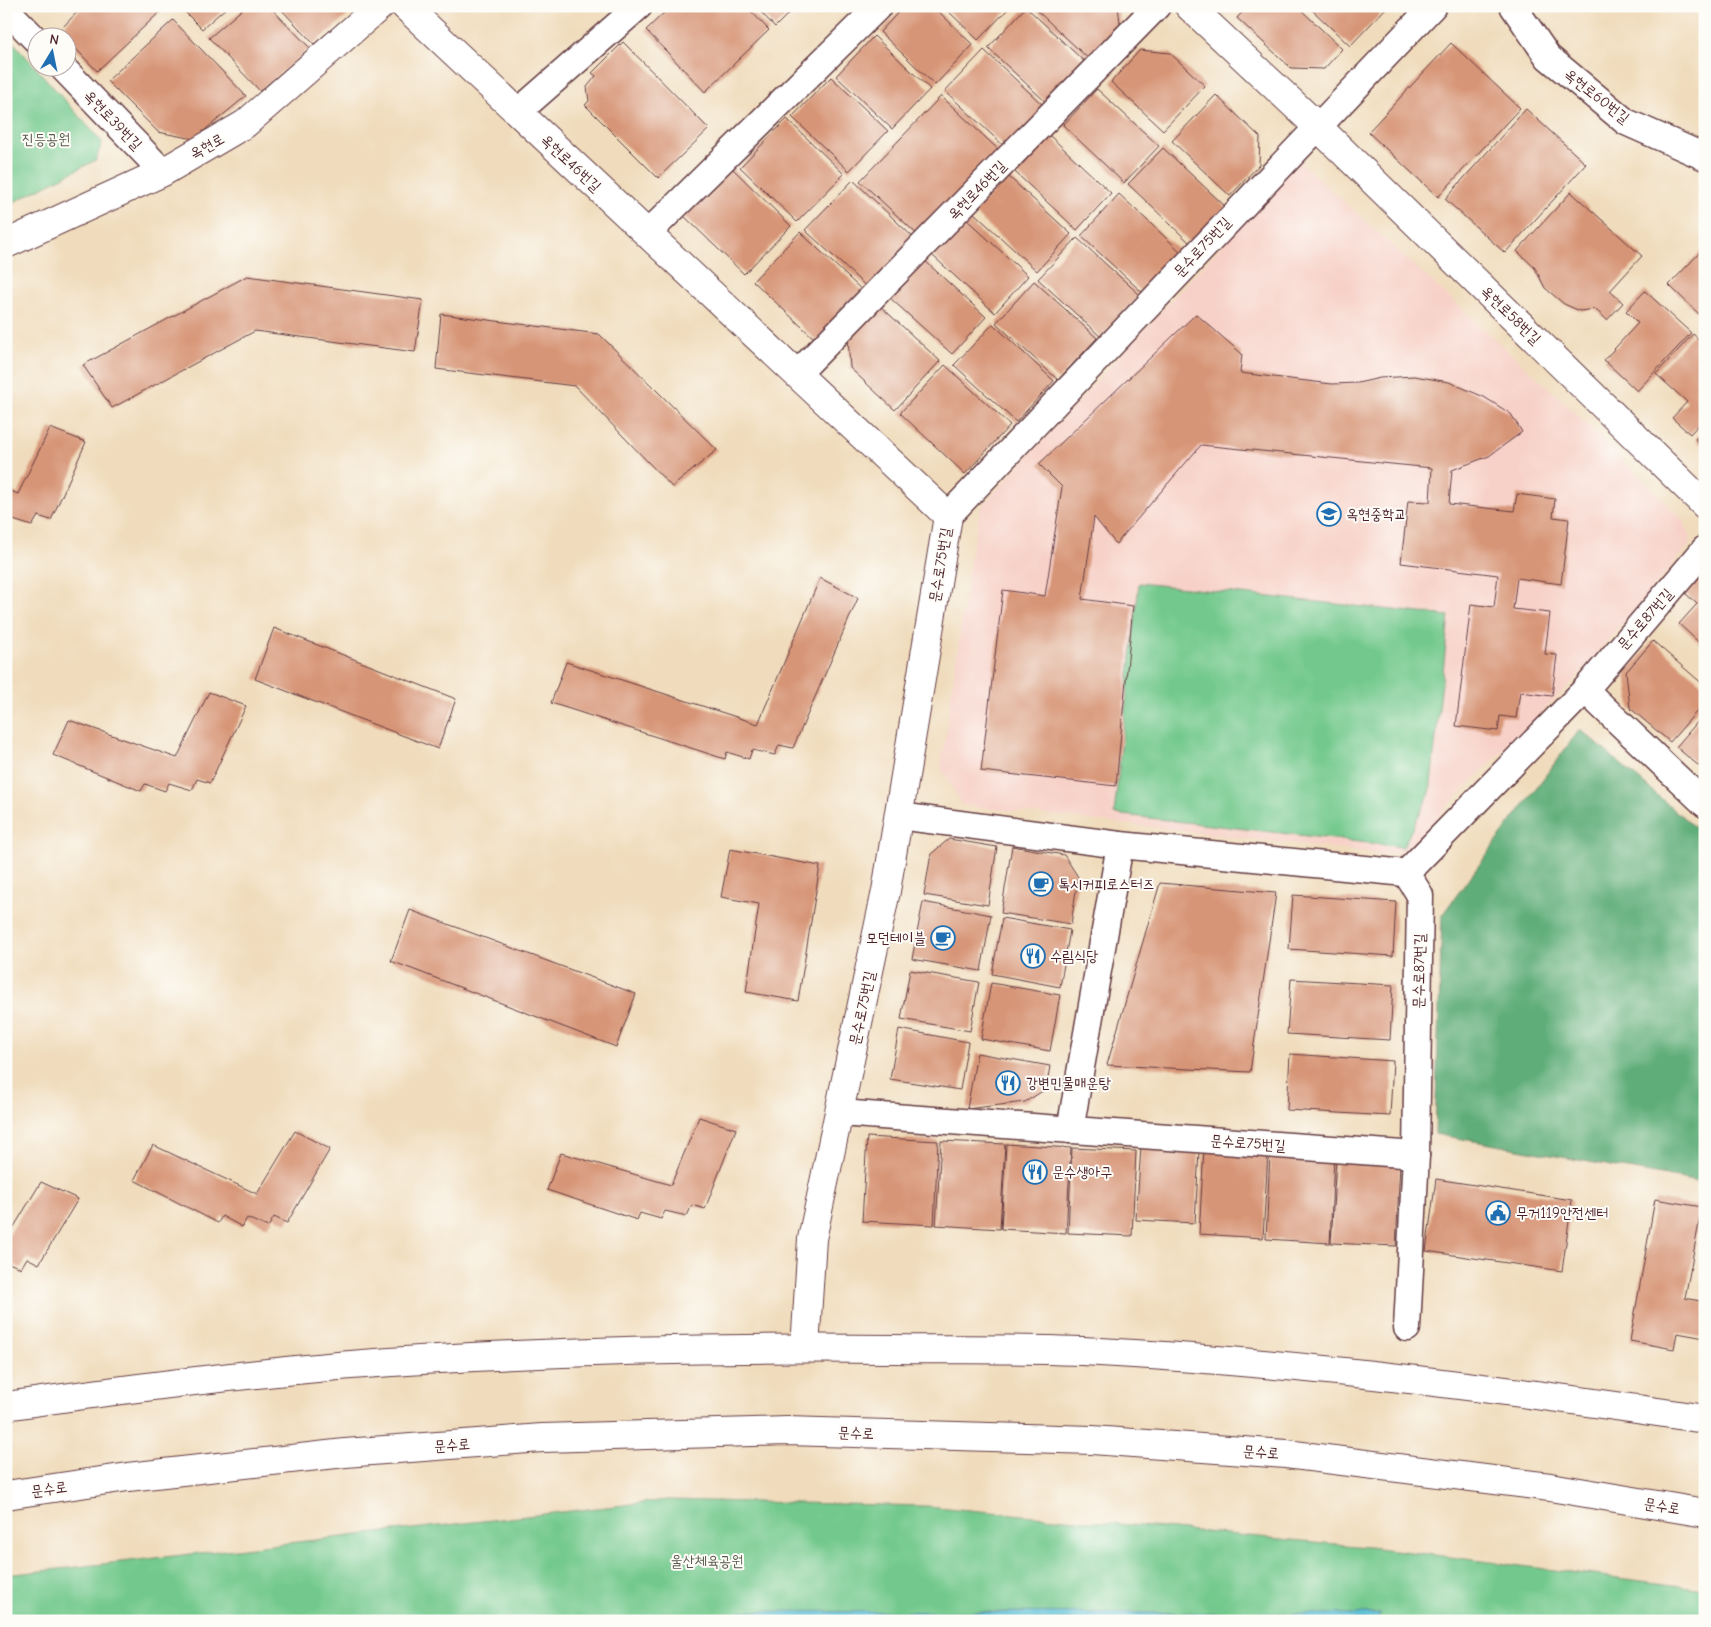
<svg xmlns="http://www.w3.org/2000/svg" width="1711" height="1627" font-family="'Comic Neue','Poor Story',sans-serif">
<rect width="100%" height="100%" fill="#fdfcf7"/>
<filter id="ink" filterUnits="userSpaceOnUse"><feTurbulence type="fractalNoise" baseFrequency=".02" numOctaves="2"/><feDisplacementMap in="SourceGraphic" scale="10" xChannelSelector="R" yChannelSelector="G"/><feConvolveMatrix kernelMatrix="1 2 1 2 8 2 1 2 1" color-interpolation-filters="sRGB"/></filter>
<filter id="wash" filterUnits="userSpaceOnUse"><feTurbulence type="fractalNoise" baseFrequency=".0096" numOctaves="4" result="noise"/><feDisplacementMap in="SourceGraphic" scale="20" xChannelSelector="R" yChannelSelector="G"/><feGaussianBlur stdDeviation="1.12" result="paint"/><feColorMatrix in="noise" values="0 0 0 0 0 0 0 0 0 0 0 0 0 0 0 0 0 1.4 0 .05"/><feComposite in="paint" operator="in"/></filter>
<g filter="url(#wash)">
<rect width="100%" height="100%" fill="#f0dcbc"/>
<polygon fill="#f7d1c8" points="1299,161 1562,400 1685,522 1691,543 1570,685 1453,800 1407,850 1380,854 962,805 941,767 971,555 981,507"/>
<g fill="#73c98d" stroke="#5e745c">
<polygon points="6,34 102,142 96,160 6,206"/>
<polygon points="1139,583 1449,616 1430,793 1403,847 1114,814"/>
<polygon points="668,1500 926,1506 1378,1548 1705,1589 1705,1621 6,1621 6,1575"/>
</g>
<polygon fill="#5ead78" stroke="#546652" points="1580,729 1705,836 1705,1183 1435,1134 1442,915"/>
<polygon fill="#57bed4" stroke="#506e80" points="740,1611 1380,1614 1377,1621 739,1621"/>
<g id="blocks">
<g fill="#d79577">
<polygon points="83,6 160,6 163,9 97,71 59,31"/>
<polygon points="179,6 228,6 202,29"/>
<polygon points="246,6 269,6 310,48 260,91 209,38"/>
<polygon points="278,6 359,6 314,44"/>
<polygon points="671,6 746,6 769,30 705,92 646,30"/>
<polygon points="755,6 796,6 775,27"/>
<polygon points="904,6 933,6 973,45 935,85 880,32"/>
<polygon points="943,6 1011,6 978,40"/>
<polygon points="1032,6 1118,6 1121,31 1092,62"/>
<polygon points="1248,6 1297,6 1342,49 1324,69 1291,68 1237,18"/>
<polygon points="1308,6 1388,6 1350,46"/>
<polygon points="1026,7 1088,65 1049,105 988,48"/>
<polygon points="173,20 246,96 194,139 158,132 107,81"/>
<polygon points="874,36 930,89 892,129 836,76"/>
<polygon points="623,42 709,129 658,178 585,105 589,101 587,87 596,76 592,73"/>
<polygon points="1451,43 1520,108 1438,197 1368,132"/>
<polygon points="984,50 1045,107 1007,149 945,91"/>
<polygon points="1140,50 1170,53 1205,86 1163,130 1111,82"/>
<polygon points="831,77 888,131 849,171 792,117"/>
<polygon points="1097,89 1159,146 1124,183 1063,125"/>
<polygon points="1216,95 1260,137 1259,165 1230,196 1172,141"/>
<polygon points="941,96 1002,153 921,238 860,181"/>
<polygon points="1526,109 1586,164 1505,253 1445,199"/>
<polygon points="787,119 844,174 797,222 740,167"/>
<polygon points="1049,135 1111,193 1077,230 1015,172"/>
<polygon points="1163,148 1226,207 1191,244 1128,184"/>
<polygon points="732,168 791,226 744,274 684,216"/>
<polygon points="1008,176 1071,234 1037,271 974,213"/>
<polygon points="853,180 917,241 870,290 805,230"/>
<polygon points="1571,192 1642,256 1610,291 1623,303 1607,320 1595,309 1580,311 1564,304 1545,288 1535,268 1517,251"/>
<polygon points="1119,194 1181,252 1143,293 1081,236"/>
<polygon points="966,219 1028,276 995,313 932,255"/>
<polygon points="800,232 864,292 817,341 753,281"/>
<polygon points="1077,238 1140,295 1101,337 1038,279"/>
<polygon points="1705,247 1705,320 1669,285"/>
<polygon points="924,260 986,317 952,354 889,297"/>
<polygon points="247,276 423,300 415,352 255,331 112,408 83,365"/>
<polygon points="1034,281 1097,338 1058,380 996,323"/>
<polygon points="1645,291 1691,333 1637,391 1604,360 1638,323 1626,311"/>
<polygon points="878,304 940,361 895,410 850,368 848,337"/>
<polygon points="441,314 599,334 717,450 672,487 575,386 436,369"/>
<polygon points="1196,314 1242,354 1240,373 1332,384 1358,383 1380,378 1414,376 1449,382 1484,397 1511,414 1522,432 1489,456 1452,470 1449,504 1514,511 1517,494 1555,499 1553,517 1569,519 1561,584 1517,578 1513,609 1550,613 1545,654 1557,655 1552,696 1520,692 1516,718 1500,716 1498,731 1456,726 1471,604 1494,607 1498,575 1401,563 1408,501 1430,502 1432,468 1201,445 1116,544 1094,517 1082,599 1133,606 1116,786 981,771 1003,590 1045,596 1062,487 1039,464"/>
<polygon points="993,324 1054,381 1016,422 954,365"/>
<polygon points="1693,334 1705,345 1705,418 1690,434 1672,418 1687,402 1656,374"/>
<polygon points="945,365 1010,425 965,474 900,413"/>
<polygon points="50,428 86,442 51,520 38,516 32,526 10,519 6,528 6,489 18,494"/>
<polygon points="1705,430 1705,448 1695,439"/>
<polygon points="1702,575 1705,578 1705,648 1679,624 1697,604 1685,593"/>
<polygon points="820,578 858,598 793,748 779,745 775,755 752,750 749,759 727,752 725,759 551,703 566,662 758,724"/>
<polygon points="274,628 456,699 438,749 255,679"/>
<polygon points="1653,641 1705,686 1705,702 1670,742 1630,708 1626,672"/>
<polygon points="209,692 246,706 210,783 197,779 192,790 169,783 165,791 145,784 141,791 53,755 69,720 177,758"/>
<polygon points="1705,713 1705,771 1676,747"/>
<polygon points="949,839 997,847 988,905 924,895 931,854"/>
<polygon points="1012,846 1064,855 1078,877 1071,924 1001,913"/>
<polygon points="730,849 820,866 798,1001 746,992 759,904 721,897"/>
<polygon points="1160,883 1276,893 1250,1072 1107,1065"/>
<polygon points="1293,895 1396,902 1393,956 1289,949"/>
<polygon points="923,902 991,915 981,971 912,959"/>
<polygon points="410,910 636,994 616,1047 391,961"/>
<polygon points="1002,918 1070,930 1060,987 992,974"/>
<polygon points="910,970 979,982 970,1031 901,1019"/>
<polygon points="1291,979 1393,985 1390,1040 1287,1034"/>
<polygon points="991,983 1060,995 1050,1051 981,1039"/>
<polygon points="899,1029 968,1042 960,1090 890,1079"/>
<polygon points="977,1053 1050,1066 1046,1089 1025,1102 967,1109"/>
<polygon points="1290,1054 1393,1061 1390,1116 1287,1110"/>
<polygon points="699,1117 736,1129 705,1209 692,1205 687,1216 665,1211 661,1219 640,1213 637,1220 547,1190 561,1153 671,1185"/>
<polygon points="295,1131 330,1149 287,1223 274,1217 268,1227 247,1218 242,1227 222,1216 218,1223 134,1180 153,1145 257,1194"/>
<polygon points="867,1137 938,1141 934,1225 862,1221"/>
<polygon points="941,1141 1005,1144 1000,1229 936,1225"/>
<polygon points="1006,1144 1071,1148 1066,1233 1001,1229"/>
<polygon points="1141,1147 1199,1151 1195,1223 1136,1220"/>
<polygon points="1072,1148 1136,1151 1132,1236 1068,1233"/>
<polygon points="1204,1149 1268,1153 1263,1238 1199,1234"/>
<polygon points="1270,1154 1334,1158 1330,1243 1266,1239"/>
<polygon points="1336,1158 1400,1162 1396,1246 1331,1243"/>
<polygon points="1436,1179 1572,1200 1562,1271 1426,1251"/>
<polygon points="41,1182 78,1199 39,1264 27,1258 21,1268 6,1262 6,1233 9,1235"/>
<polygon points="1655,1199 1702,1207 1685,1298 1705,1302 1705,1338 1677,1333 1674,1349 1630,1341"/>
</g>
</g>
</g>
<g filter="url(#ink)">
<use href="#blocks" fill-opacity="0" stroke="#633b41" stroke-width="1"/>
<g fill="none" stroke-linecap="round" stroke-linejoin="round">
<g stroke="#633b41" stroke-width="29">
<g id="street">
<polyline points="1513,6 1548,57 1626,122 1705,157"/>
<polyline points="6,9 38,42"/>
<polyline points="63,68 163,172"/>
<polyline points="518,112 639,6"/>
<polyline points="647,234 879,6"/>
<polyline points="797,374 1157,6"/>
<polyline points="948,516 1433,6"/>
<polyline points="1585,690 1705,804"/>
<polyline points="899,816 1120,845 1406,873"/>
<polyline points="840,1113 1416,1155"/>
<polyline points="1070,1130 1120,845"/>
<polyline points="1407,1328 1416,1155 1420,895 1406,873 1585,690 1705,549"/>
</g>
</g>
<g stroke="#633b41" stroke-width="30">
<g id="secondary">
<polyline points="405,6 948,516 886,891 812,1239 805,1348"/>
<polyline points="1189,6 1317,126 1705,505"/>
<polyline points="6,244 163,172 245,124 380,6"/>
<path d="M6 1406C116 1390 227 1376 338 1366 523 1351 709 1347 895 1349 963 1350 1032 1348 1100 1352 1303 1363 1504 1389 1705 1419"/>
<polyline points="6,1495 128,1477 345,1453 542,1438 787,1431 1092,1440 1286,1454 1550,1487 1705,1513"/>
</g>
</g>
<use href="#street" stroke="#fff" stroke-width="26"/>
<use href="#secondary" stroke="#fff" stroke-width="28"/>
</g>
</g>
<defs>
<g id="school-ring" transform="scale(1.25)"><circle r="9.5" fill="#fdfcf7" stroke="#1f6fb2" stroke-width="1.5"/><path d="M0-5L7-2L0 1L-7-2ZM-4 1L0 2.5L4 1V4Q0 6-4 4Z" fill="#1f6fb2"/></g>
<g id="cafe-ring" transform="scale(1.25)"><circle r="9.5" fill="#fdfcf7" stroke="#1f6fb2" stroke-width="1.5"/><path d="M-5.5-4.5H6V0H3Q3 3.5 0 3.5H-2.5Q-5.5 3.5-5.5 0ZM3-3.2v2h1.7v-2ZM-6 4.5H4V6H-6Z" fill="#1f6fb2"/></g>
<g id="restaurant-ring" transform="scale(1.25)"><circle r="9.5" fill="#fdfcf7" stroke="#1f6fb2" stroke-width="1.5"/><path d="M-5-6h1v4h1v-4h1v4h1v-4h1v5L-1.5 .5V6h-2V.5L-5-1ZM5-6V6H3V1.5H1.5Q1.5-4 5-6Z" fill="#1f6fb2"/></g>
<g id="civic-ring" transform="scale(1.25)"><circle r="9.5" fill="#fdfcf7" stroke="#1f6fb2" stroke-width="1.5"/><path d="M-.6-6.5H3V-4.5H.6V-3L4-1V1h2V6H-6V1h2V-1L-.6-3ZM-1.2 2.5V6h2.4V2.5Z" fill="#1f6fb2"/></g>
</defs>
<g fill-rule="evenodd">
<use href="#school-ring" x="1329" y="514"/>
<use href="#cafe-ring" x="1041" y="884"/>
<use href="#cafe-ring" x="943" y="938"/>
<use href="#restaurant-ring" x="1033" y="956"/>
<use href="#restaurant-ring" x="1008" y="1083"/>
<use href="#restaurant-ring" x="1035" y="1172"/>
<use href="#civic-ring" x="1498" y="1213"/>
</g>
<g text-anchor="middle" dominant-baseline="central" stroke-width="4" stroke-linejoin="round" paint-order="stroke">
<g font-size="15" fill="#4a1f2b" stroke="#fdfcf7">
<text transform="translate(1597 96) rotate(38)">옥현로60번길</text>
<text transform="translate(113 120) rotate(46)">옥현로39번길</text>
<text transform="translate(207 146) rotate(-29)">옥현로</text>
<text transform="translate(571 163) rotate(43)">옥현로46번길</text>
<text transform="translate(977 190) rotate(-46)">옥현로46번길</text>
<text transform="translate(1202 247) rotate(-47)">문수로75번길</text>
<text transform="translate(1511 315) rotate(44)">옥현로58번길</text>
<text transform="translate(940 565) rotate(-81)">문수로75번길</text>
<text transform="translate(1645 619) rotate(-49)">문수로87번길</text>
<text transform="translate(1419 971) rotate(-89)">문수로87번길</text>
<text transform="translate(862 1008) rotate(-78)">문수로75번길</text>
<text transform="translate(1248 1143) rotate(4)">문수로75번길</text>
<text transform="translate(856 1433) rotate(2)">문수로</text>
<text transform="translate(452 1445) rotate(-4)">문수로</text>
<text transform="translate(1261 1452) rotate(4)">문수로</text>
<text transform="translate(49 1489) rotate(-8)">문수로</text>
<text transform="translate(1662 1506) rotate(9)">문수로</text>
</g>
<g font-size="15" fill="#585a4d" stroke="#fdfcf7">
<text x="46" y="139">진등공원</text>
<text x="707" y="1561">울산체육공원</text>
</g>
<g font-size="15" fill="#4a1f2b" stroke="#fdfcf7" text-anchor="start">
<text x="1346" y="514">옥현중학교</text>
<text x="1058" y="884">톡시커피로스터즈</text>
<text x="926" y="938" text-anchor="end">모던테이블</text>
<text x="1050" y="956">수림식당</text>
<text x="1026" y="1083">강변민물매운탕</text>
<text x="1052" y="1172">문수생아구</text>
<text x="1516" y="1213">무거119안전센터</text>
</g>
</g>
<rect width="1711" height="1627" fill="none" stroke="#fdfcf7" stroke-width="25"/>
<g transform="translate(52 52) rotate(10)"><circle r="24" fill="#fdfcf7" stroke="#b5a4a5"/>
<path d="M0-4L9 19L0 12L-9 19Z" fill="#1f6fb2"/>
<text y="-8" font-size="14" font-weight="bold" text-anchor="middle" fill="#4a1f2b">N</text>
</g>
</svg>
